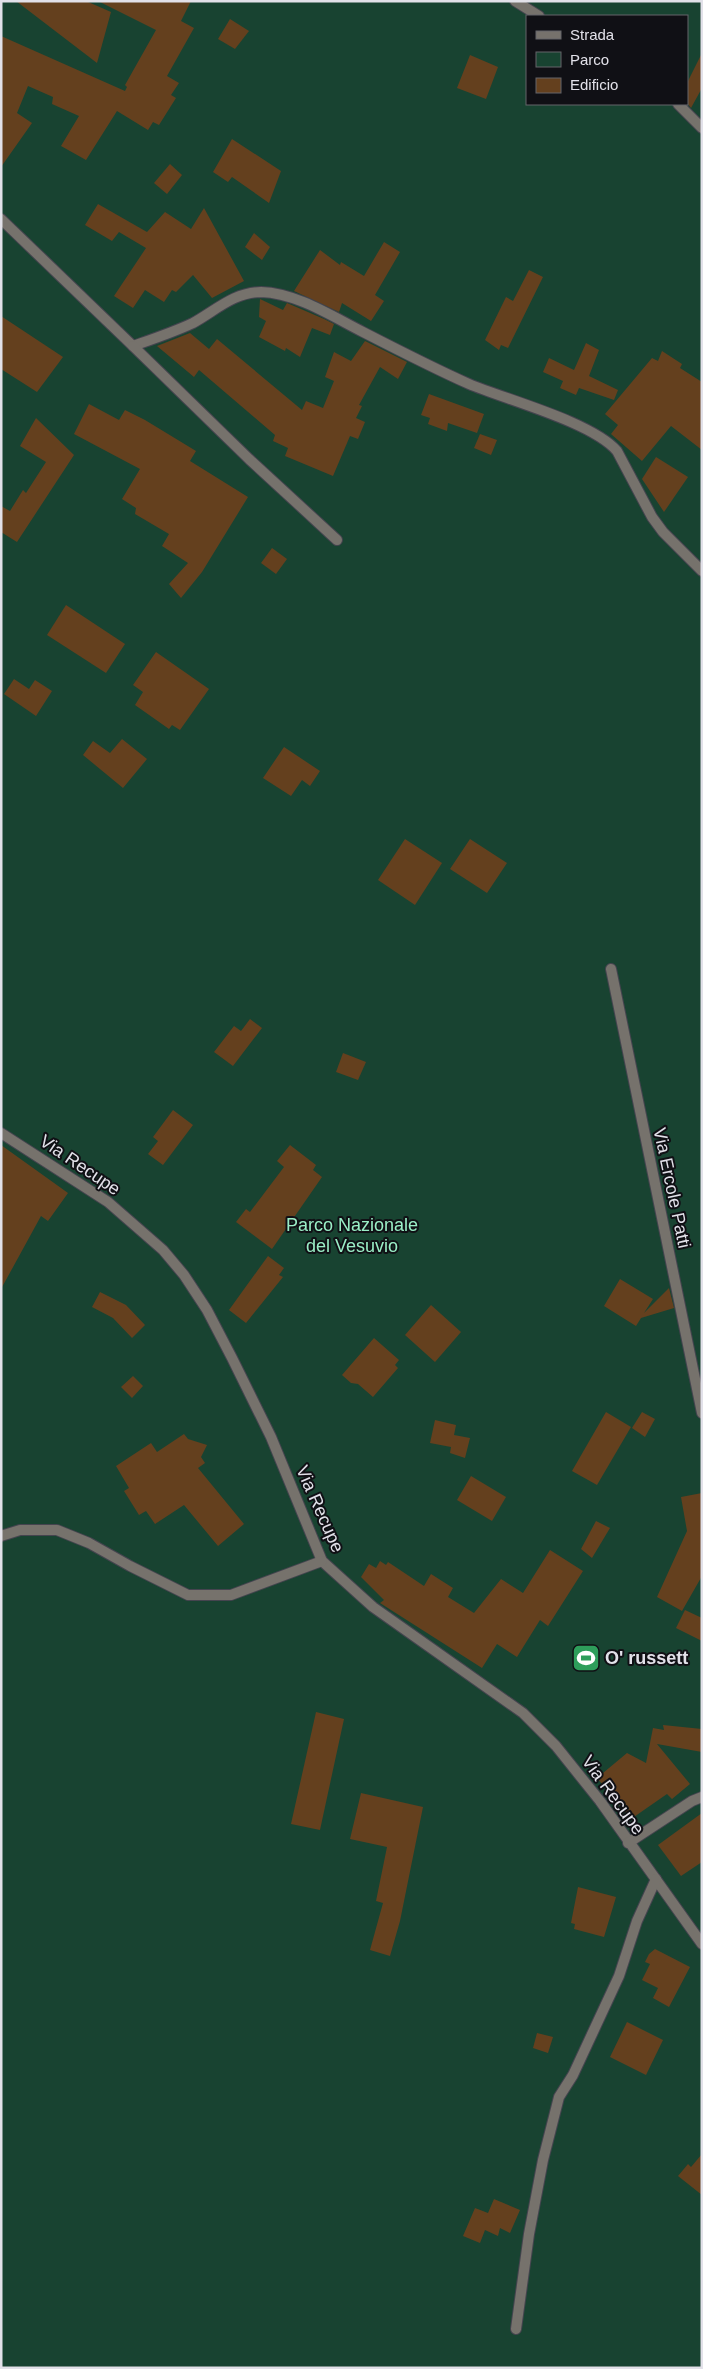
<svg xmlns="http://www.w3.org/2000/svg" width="703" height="2369" font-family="Arial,sans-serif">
<rect width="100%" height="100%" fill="#272632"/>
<path fill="#184331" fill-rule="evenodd" d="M1 1H702V2368H1ZM527 16H687V104H527Z"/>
<g fill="#64401e">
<polygon points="16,1 86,1 111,12 97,63"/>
<polygon points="98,1 191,1 181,21 194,28 167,76 179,83 171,95 176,98 159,125 153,122 148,130 117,111 86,160 61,146 79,116 52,104 53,97 28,86 17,113 32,123 1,167 1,36 125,91 127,87 125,85 156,30"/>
<polygon points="230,19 249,31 235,49 218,39"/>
<polygon points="702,53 702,88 691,108 687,103 687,83"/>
<polygon points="470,55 498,67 486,99 457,88"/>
<polygon points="232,139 281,171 269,203 232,177 228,182 213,172"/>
<polygon points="170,164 182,175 167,194 154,183"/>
<polygon points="98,204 147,232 165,212 191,229 204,208 244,281 212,298 193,275 176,292 172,290 164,302 145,290 133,308 114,296 146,248 119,232 112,241 85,225"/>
<polygon points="254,233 270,247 262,260 245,247"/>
<polygon points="384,242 400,252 375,295 384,301 371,321 342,303 339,312 294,291 320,250 340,265 341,262 364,276"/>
<polygon points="529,270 543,277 508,348 501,345 499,350 485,340 506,297 513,301"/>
<polygon points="260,299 283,310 287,303 324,319 334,324 330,335 312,328 300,357 286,348 285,351 259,337 266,321 259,317"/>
<polygon points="1,316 63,357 37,392 1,369"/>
<polygon points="190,333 209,349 217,339 302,410 306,401 323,408 334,381 325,377 334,352 351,361 365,341 407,362 398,379 380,367 359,405 362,406 356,418 365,422 358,439 350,436 333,476 285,456 288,448 273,441 275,435 199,370 194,377 157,346"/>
<polygon points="586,343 599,350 589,376 618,390 614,400 579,388 576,395 560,388 563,381 543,372 549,358 574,370"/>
<polygon points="662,351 682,364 680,368 702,382 702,450 671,426 642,461 611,434 618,425 605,414 652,358 658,361"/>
<polygon points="429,394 484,414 477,433 448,423 447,431 428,424 430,418 421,415"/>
<polygon points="89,404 119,420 125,410 145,420 196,451 190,461 248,497 202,572 181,598 169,584 188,563 162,546 169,534 135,514 136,508 122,499 140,469 74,434"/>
<polygon points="36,418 74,455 17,542 1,532 1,506 10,511 23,490 26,493 46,462 20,446"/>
<polygon points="480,434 497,440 491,455 474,448"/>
<polygon points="656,457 688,477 664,512 642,479"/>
<polygon points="272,548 287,559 276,574 261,563"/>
<polygon points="66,605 125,644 106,673 47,635"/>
<polygon points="156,652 209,689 180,730 172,725 169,729 135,705 143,692 133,685"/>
<polygon points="14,679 29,689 35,680 52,691 36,716 4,694"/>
<polygon points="122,739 147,759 123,788 83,755 93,741 110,753"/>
<polygon points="284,747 320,771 310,786 302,780 291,796 263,778"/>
<polygon points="405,839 442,863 415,905 378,880"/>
<polygon points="470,839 507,863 487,893 450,869"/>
<polygon points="250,1019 262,1028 233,1066 214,1052 234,1026 241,1031"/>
<polygon points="343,1053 366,1062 358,1080 336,1072"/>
<polygon points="173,1110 193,1125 163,1165 148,1154 158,1141 153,1137"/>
<polygon points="1,1145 68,1193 48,1221 41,1216 1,1289"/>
<polygon points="290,1145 316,1165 313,1170 322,1177 272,1249 236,1222 246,1209 250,1212 284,1167 277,1161"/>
<polygon points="268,1256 284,1268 279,1275 283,1277 246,1323 229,1310"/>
<polygon points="620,1279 653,1299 644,1313 669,1288 674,1308 641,1318 636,1326 604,1306"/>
<polygon points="100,1292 126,1305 145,1325 132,1338 113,1318 92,1307"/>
<polygon points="431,1305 461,1332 435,1362 405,1335"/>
<polygon points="374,1338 399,1360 395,1365 398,1368 373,1397 358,1384 351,1383 342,1375"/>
<polygon points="133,1376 143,1386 132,1398 121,1387"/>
<polygon points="606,1412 631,1427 597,1485 572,1471"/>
<polygon points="642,1412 655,1419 645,1437 632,1428"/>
<polygon points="435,1420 456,1425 454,1435 470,1438 465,1458 450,1453 451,1447 430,1443"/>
<polygon points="184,1434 188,1439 207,1445 201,1457 205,1463 198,1468 244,1524 218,1546 184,1505 155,1524 146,1511 139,1515 124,1491 129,1488 116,1466 151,1443 157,1452"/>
<polygon points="471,1476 506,1497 492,1521 457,1500"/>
<polygon points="702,1493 702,1576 682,1611 657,1597 687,1531 681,1497"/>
<polygon points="596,1521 610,1528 592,1558 581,1549"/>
<polygon points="550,1550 583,1571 548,1626 540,1620 517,1657 497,1644 482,1668 380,1603 384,1600 361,1577 369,1564 376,1568 380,1561 386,1565 388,1562 424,1586 431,1574 453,1588 448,1597 474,1613 501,1579 523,1593"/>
<polygon points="685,1610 702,1618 702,1641 676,1628"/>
<polygon points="316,1712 344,1719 320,1830 291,1824"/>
<polygon points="663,1725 702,1729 702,1752 657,1744 690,1784 672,1799 667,1794 631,1819 597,1778 627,1753 646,1763 653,1728 664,1730"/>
<polygon points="361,1793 423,1807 400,1921 390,1956 370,1950 383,1903 376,1901 387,1847 350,1839"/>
<polygon points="702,1813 702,1862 681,1876 658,1845"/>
<polygon points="578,1887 616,1897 604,1937 574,1929 575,1924 571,1923"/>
<polygon points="655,1949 690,1967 669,2007 653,1998 658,1988 642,1980 650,1964 645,1962 649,1954"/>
<polygon points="627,2022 663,2040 646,2075 610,2057"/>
<polygon points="537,2033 553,2037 548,2053 533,2048"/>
<polygon points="702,2154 702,2195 678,2176 688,2164 691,2167"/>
<polygon points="494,2199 520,2210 510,2233 500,2228 498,2236 485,2230 480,2243 463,2236 475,2208 488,2213"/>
</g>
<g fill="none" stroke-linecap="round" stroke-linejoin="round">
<g stroke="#45444f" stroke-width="12">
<g id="street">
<polyline points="515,1 539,16"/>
<polyline points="678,104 702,128"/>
<path d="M1 219 133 346C153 339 174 332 193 323 215 311 234 292 261 292 297 293 333 317 363 332 398 350 433 368 469 384 507 400 592 422 617 451L652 517 663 532 702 571"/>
<polyline points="133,346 249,459 337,540"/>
<polyline points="611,969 702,1413"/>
<polyline points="1,1133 108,1202 163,1250 184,1275 207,1310 232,1358 271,1437 322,1561 373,1607 523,1713 556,1746 600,1801 702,1944"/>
<polyline points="1,1536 20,1530 57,1530 89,1543 130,1566 188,1595 231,1595 322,1561"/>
<polyline points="628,1843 692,1801 702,1797"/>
<polyline points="516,2329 529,2234 543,2160 559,2097 573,2075 619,1976 637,1921 656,1879"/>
</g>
</g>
<use href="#street" stroke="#76726c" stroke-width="10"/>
</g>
<defs>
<g id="stadium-square" transform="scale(1.4375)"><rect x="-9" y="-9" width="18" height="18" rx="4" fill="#2e9e5b" stroke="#101015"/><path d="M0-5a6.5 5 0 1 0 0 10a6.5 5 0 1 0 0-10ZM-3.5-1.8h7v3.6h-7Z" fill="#fff"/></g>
</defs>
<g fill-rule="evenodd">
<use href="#stadium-square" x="586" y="1658"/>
</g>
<g text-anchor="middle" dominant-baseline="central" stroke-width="4" stroke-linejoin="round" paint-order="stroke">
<g font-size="18" fill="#e2e1e9" stroke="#101015">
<text transform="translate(80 1165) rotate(34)">Via Recupe</text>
<text transform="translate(672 1188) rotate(78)">Via Ercole Patti</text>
<text transform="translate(320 1509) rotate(66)">Via Recupe</text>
<text transform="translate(613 1795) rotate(54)">Via Recupe</text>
</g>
<g font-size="18" fill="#9aeec6" stroke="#101015">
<text x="352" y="1225">Parco Nazionale<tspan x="352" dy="21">del Vesuvio</tspan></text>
</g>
<g font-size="18" font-weight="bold" fill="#e2e1e9" stroke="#101015" text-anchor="start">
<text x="605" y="1658">O' russett</text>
</g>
</g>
<rect width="703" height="2369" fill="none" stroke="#e2e1e9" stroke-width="5"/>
<rect x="526" y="15" width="162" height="90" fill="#101015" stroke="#64646a"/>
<rect x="536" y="31" width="25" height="8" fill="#76726c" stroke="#64646a"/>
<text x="570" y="40" font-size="15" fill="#e2e1e9">Strada</text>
<rect x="536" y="52" width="25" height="15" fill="#184331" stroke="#64646a"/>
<text x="570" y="65" font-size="15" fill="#e2e1e9">Parco</text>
<rect x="536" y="78" width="25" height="15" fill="#64401e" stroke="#64646a"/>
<text x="570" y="90" font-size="15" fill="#e2e1e9">Edificio</text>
</svg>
